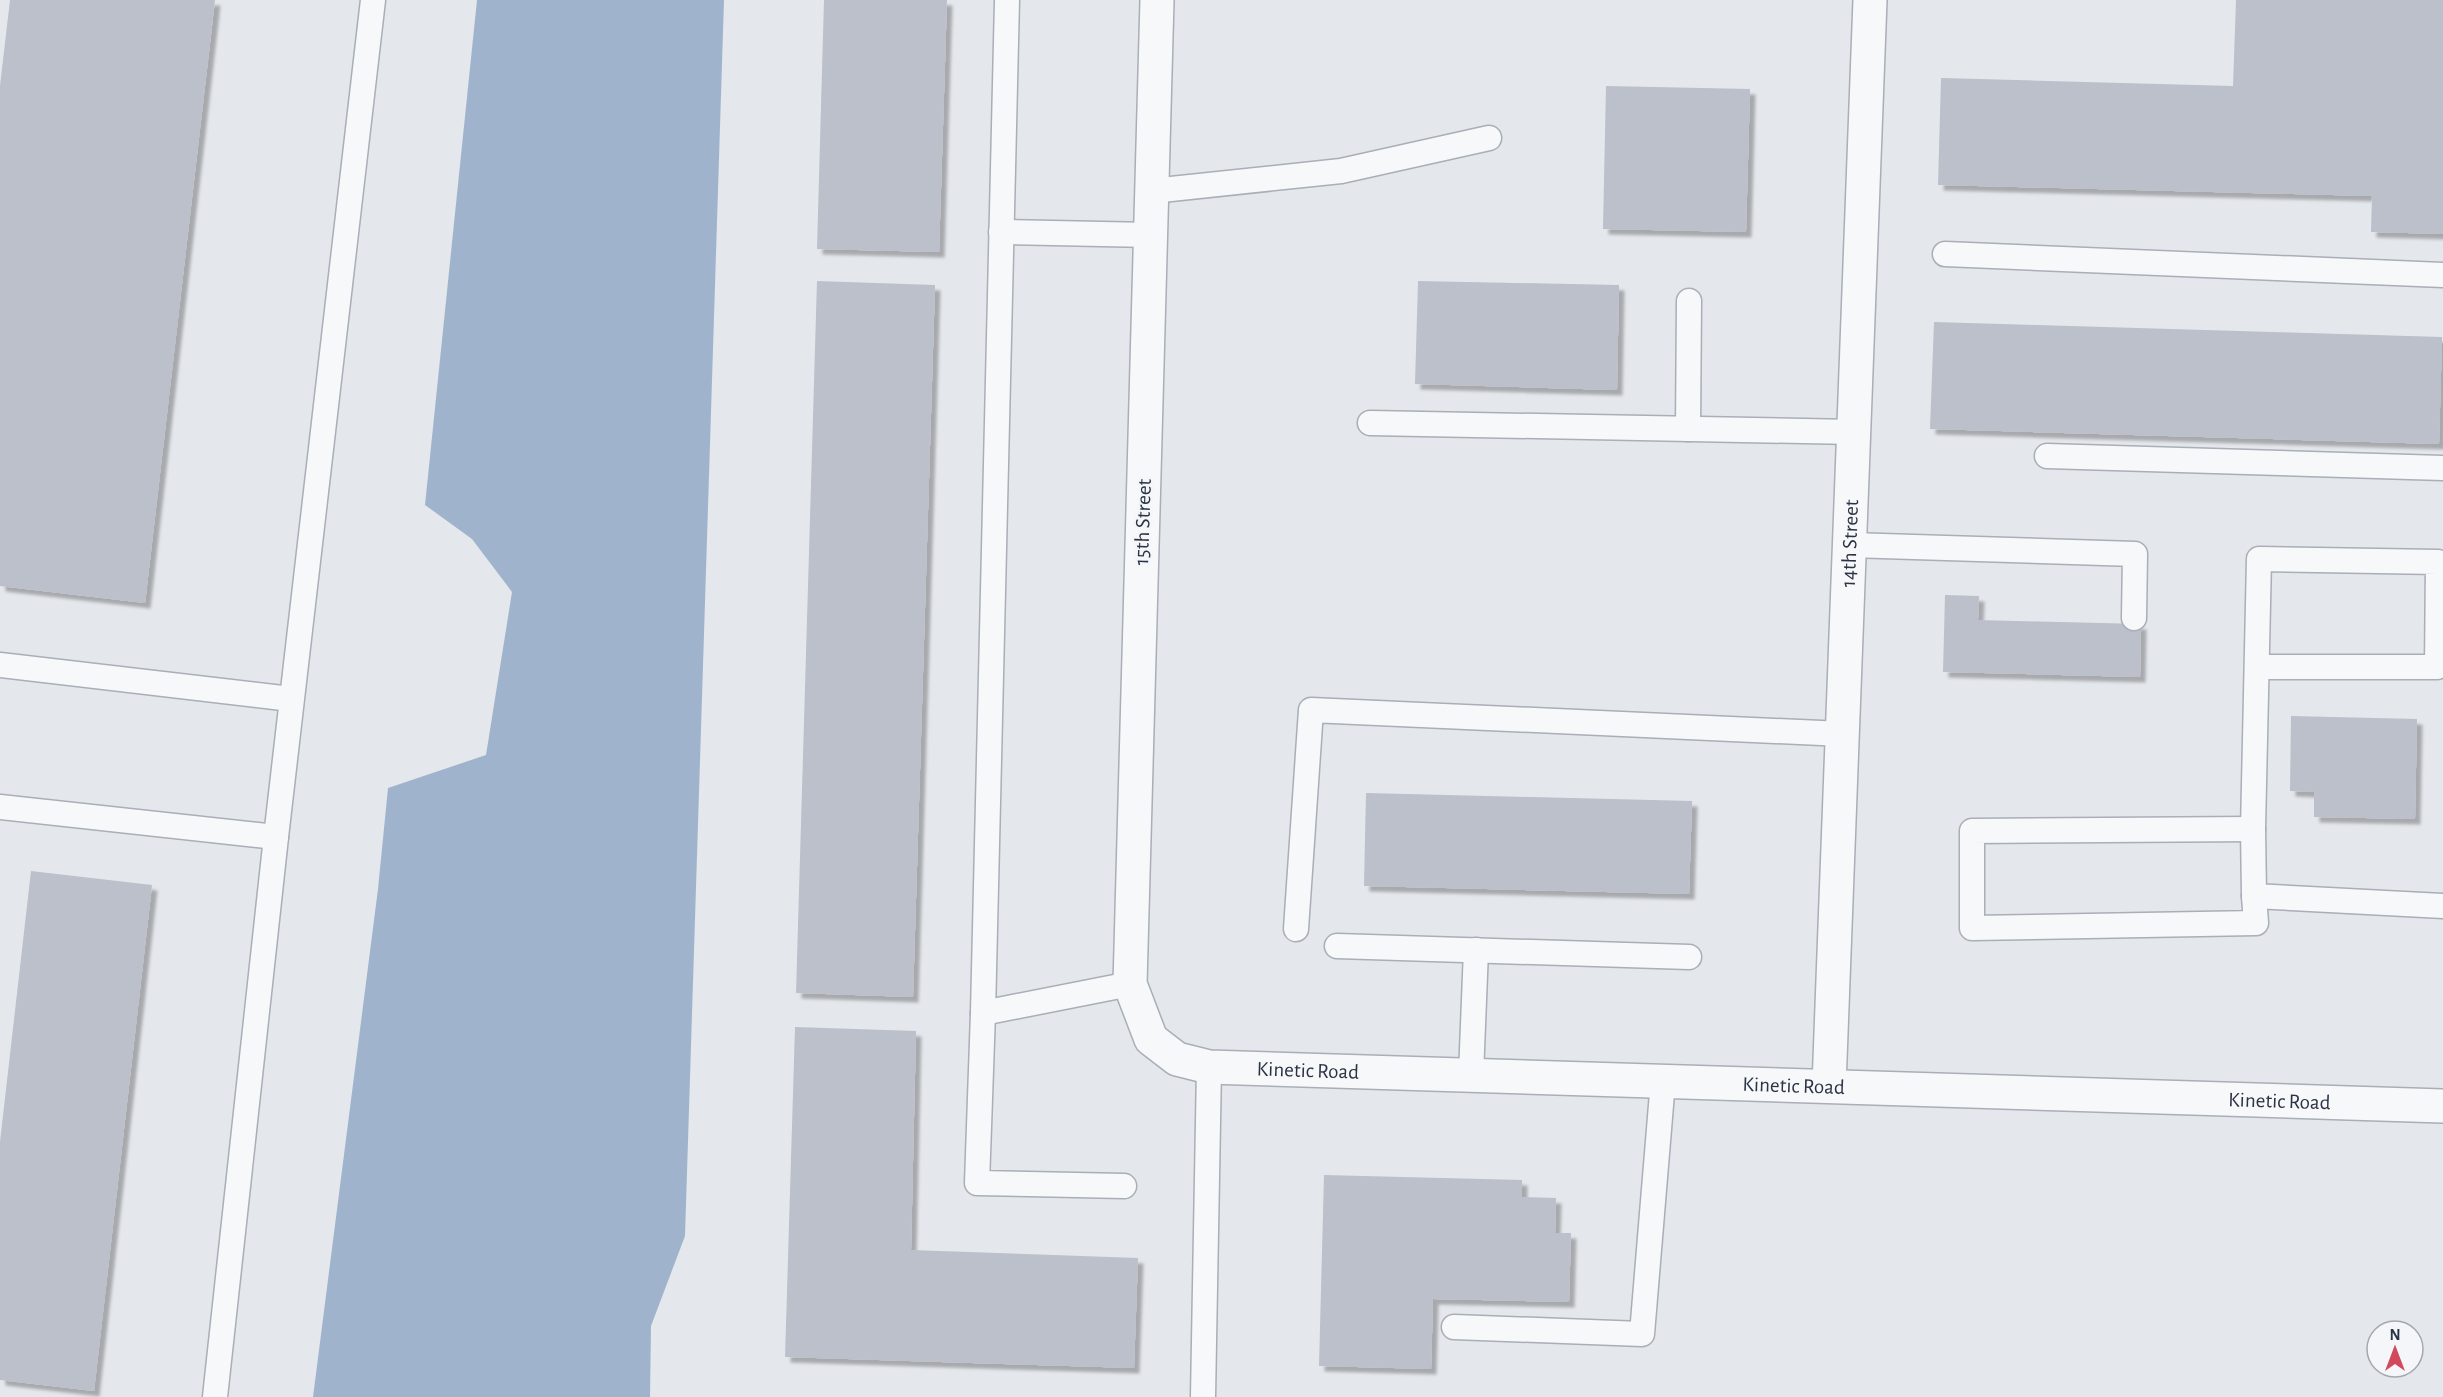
<svg xmlns="http://www.w3.org/2000/svg" width="2443" height="1397" font-family="'Alegreya Sans',sans-serif">
<defs>
<filter id="shadow"><feDropShadow dx="5.5" dy="5.5" stdDeviation="1.5" flood-color="#0004"/></filter>
</defs>
<rect width="100%" height="100%" fill="#e4e7ec"/>
<polygon fill="#9fb4cc" points="477,0 724,0 685,1236 651,1326 650,1397 313,1397 378,889 388,788 486,755 512,592 472,539 425,505"/>
<g fill="#bbc0ca" filter="url(#shadow)">
<polygon points="10,0 215,0 145,603 0,586 0,86"/>
<polygon points="824,0 947,0 939,252 817,249"/>
<polygon points="2236,0 2443,0 2443,234 2371,232 2372,196 1938,185 1941,78 2233,86"/>
<polygon points="1606,86 1750,89 1746,232 1603,229"/>
<polygon points="817,281 935,285 913,997 796,993"/>
<polygon points="1418,281 1619,285 1617,390 1415,384"/>
<polygon points="1934,322 2442,337 2439,444 1930,429"/>
<polygon points="1945,595 1979,596 1978,620 2141,624 2140,677 1943,672"/>
<polygon points="2291,716 2417,719 2415,819 2314,817 2314,792 2290,791"/>
<polygon points="1366,793 1692,801 1689,894 1364,886"/>
<polygon points="31,871 152,885 94,1391 0,1380 0,1142"/>
<polygon points="795,1027 916,1031 911,1250 1138,1258 1134,1368 785,1357"/>
<polygon points="1324,1175 1522,1180 1522,1197 1556,1198 1555,1233 1571,1233 1569,1302 1433,1299 1431,1369 1319,1366"/>
</g>
<g fill="none" stroke-linecap="round" stroke-linejoin="round">
<g stroke="#a9aeb7" stroke-width="27">
<g id="service">
<polyline points="1007,0 983,1013 977,1183 1124,1186"/>
<polyline points="1152,191 1341,171 1489,138"/>
<polyline points="1001,232 1151,235"/>
<polyline points="1945,254 2443,275"/>
<polyline points="1370,423 1854,432"/>
<polyline points="1688,429 1689,301"/>
<polyline points="2047,456 2443,468"/>
<polyline points="1850,545 2135,554 2134,618"/>
<polyline points="0,665 291,699"/>
<polyline points="2257,667 2437,667 2438,562 2259,559 2253,829 2254,896 2443,906"/>
<polyline points="0,807 276,837"/>
<polyline points="2253,829 1972,831 1972,928 2256,923 2254,896"/>
<polyline points="1296,929 1311,710 1843,734"/>
<polyline points="1337,946 1689,957"/>
<polyline points="983,1013 1130,984"/>
<polyline points="1471,1075 1476,950"/>
<polyline points="1454,1327 1642,1334 1663,1081"/>
<polyline points="215,1397 276,837 373,0"/>
<polyline points="1203,1397 1209,1067"/>
</g>
</g>
<g stroke="#a9aeb7" stroke-width="36">
<g id="minor">
<path id="s1" d="M1157 0 1130 984 1151 1039 1177 1059 1209 1067 2443 1106"/>
<path id="s2" d="M1829 1086 1870 0"/>
</g>
</g>
<use href="#service" stroke="#f7f8fa" stroke-width="24"/>
<use href="#minor" stroke="#f7f8fa" stroke-width="33"/>
</g>
<g text-anchor="middle" dominant-baseline="central" stroke-width="6" stroke-linejoin="round" paint-order="stroke">
<g font-size="21" fill="#2b3445" stroke="#f4f6f9">
<text transform="translate(1143 522) rotate(-88)">15th Street</text>
<text stroke="none"><textPath href="#s2" startOffset="543">14th Street</textPath></text>
<text stroke="none"><textPath href="#s1" startOffset="1208">Kinetic Road</textPath></text>
<text stroke="none"><textPath href="#s1" startOffset="1694">Kinetic Road</textPath></text>
<text stroke="none"><textPath href="#s1" startOffset="2180">Kinetic Road</textPath></text>
</g>
</g>
<g transform="translate(2395 1349)"><circle r="28" fill="#f4f6f9" stroke="#a4a8b1" stroke-width="1.5"/>
<path d="M0-4.5L10 22L0 15L-10 22Z" fill="#d1495b"/>
<text y="-9" font-size="16" font-weight="bold" text-anchor="middle" fill="#2b3445">N</text>
</g>
</svg>
